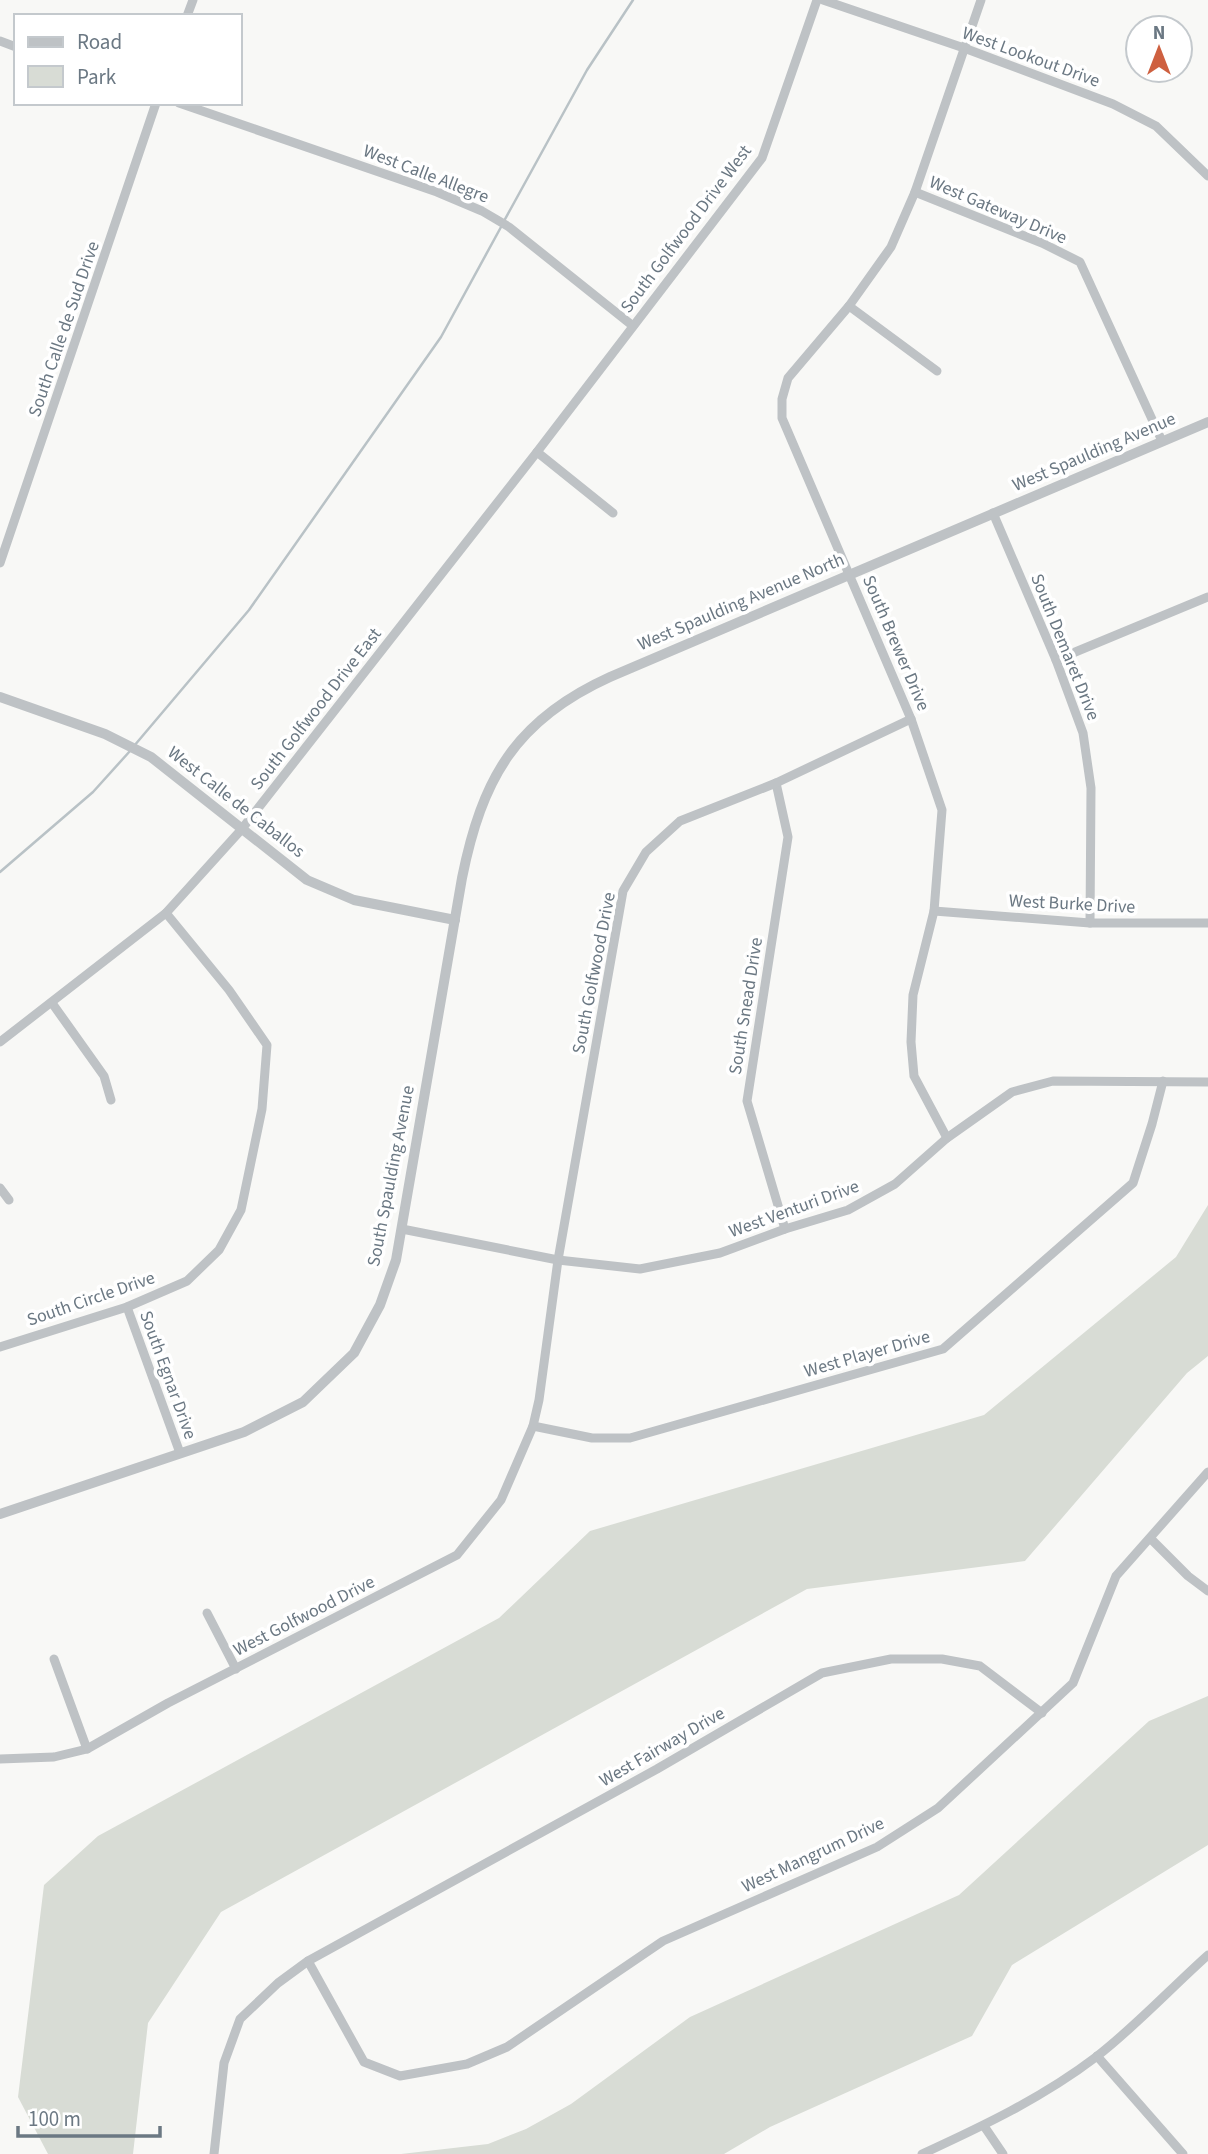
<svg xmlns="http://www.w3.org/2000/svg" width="1208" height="2154" font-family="'Source Sans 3',sans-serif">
<rect width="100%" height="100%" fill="#f8f8f6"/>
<g fill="#d8dcd5">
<polygon points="1208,1205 1208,1356 1187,1373 1025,1561 807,1589 221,1912 148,2023 133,2154 48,2154 18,2097 44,1885 98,1836 499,1618 590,1531 984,1415 1176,1257"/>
<polygon points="1208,1696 1208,1845 1012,1965 972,2036 770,2127 724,2154 401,2154 488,2144 526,2129 571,2104 690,2017 959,1895 1149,1721"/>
</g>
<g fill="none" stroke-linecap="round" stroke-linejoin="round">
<g stroke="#b9c2c6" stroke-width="2.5">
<polyline points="504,221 587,70 633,0"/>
<polyline points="134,746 249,610 441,337 501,227"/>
<polyline points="0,872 93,792 130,751"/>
</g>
<g stroke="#bec2c5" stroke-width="9">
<polyline points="823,0 964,48 1113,104 1156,126 1208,176"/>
<polyline points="187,16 193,0"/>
<polyline points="0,41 16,47"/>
<polyline points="179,103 437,192 482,211 509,227 633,326"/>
<polyline points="915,192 1042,243 1080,262 1162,441"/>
<polyline points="849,306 937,371"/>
<polyline points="537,452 613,513"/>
<polyline points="993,513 1056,660 1083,733 1091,788 1090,923"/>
<polyline points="0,563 156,103"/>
<polyline points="1056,660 1208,597"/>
<polyline points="776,783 788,837 747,1101 785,1229"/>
<polyline points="934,911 1090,923 1208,923"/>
<polyline points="52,1003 104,1076 111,1100"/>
<polyline points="0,1042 166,913 241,830 537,452 762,158 817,0"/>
<polyline points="947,1138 914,1076 911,1042 913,995 934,911 942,810 911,719 782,418 782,399 788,378 849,306 891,247 915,192 981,0"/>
<polyline points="0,1188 9,1200"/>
<polyline points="402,1229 558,1260 640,1269 720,1253 785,1229 848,1210 895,1184 947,1138 1012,1092 1053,1081 1208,1082"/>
<polyline points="127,1307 180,1453"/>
<polyline points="0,1347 127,1307 187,1281 219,1250 241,1210 262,1109 267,1045 229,990 166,913"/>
<polyline points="533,1426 592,1438 630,1438 943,1349 1133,1183 1152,1124 1163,1081"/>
<polyline points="1151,1539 1188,1576 1208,1591"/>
<polyline points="207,1613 236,1669"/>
<polyline points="54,1659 87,1749"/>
<polyline points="0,1759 54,1757 87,1749 168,1703 457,1555 501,1500 533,1426 539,1400 558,1260 623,891 646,852 680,821 776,783 911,719"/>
<polyline points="308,1961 364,2062 400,2076 467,2064 507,2047 663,1941 877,1847 938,1808 1073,1683 1116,1576 1208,1472"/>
<polyline points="1097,2056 1183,2154"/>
<polyline points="984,2126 1003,2154"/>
<polyline points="214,2154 224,2063 240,2019 278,1983 308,1961 657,1769 822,1673 891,1659 942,1659 980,1666 1042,1713"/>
<path d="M922 2154C983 2126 1042 2098 1096 2057 1135 2027 1171 1988 1208 1955"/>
</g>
<g stroke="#bec2c5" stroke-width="10">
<polyline points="0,697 105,734 151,757 307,880 354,900 455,920"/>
<path d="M0 1514 244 1432 303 1402 354 1353 380 1305 396 1260 462 878C482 779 515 720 610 677L1208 422"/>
</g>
</g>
<g text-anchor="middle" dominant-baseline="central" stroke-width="7" stroke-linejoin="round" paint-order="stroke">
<g font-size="18" fill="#6b7883" stroke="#fff">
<text transform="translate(1031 57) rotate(20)">West Lookout Drive</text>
<text transform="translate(426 174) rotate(21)">West Calle Allegre</text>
<text transform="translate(998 210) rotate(23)">West Gateway Drive</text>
<text transform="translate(686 229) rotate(-53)">South Golfwood Drive West</text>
<text transform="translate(64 329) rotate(-71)">South Calle de Sud Drive</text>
<text transform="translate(1094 452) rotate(-23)">West Spaulding Avenue</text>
<text transform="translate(741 602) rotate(-23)">West Spaulding Avenue North</text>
<text transform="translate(896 643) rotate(67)">South Brewer Drive</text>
<text transform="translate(1065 647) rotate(68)">South Demaret Drive</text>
<text transform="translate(316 709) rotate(-52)">South Golfwood Drive East</text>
<text transform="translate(236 802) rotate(38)">West Calle de Caballos</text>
<text transform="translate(1072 904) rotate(3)">West Burke Drive</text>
<text transform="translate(594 973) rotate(-79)">South Golfwood Drive</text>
<text transform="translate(746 1006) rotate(-81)">South Snead Drive</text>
<text transform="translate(391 1176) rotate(-79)">South Spaulding Avenue</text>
<text transform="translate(794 1209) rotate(-20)">West Venturi Drive</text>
<text transform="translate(91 1299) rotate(-19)">South Circle Drive</text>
<text transform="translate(867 1354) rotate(-16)">West Player Drive</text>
<text transform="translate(168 1375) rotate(70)">South Egnar Drive</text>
<text transform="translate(304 1616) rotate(-27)">West Golfwood Drive</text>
<text transform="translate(662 1747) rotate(-30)">West Fairway Drive</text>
<text transform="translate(813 1855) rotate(-25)">West Mangrum Drive</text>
</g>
</g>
<rect x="14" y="14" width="228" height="91" fill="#ffffff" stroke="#c4c9cd" stroke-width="2"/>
<rect x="28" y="37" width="35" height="10" fill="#bec2c5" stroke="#c4c9cd" stroke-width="2"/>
<text x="77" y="49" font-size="21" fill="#6b7883">Road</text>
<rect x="28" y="66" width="35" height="21" fill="#d8dcd5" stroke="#c4c9cd" stroke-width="2"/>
<text x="77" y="84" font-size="21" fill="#6b7883">Park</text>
<g transform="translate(1159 49)"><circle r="33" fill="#ffffff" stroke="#c4c9cd" stroke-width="2"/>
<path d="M0-5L12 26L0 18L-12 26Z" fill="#ce6040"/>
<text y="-10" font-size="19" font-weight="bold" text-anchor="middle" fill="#6b7883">N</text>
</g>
<path d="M18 2126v10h142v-10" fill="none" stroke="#6b7883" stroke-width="3.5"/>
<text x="28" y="2126" font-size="21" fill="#6b7883" stroke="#ffffff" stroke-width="5" paint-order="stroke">100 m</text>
</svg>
